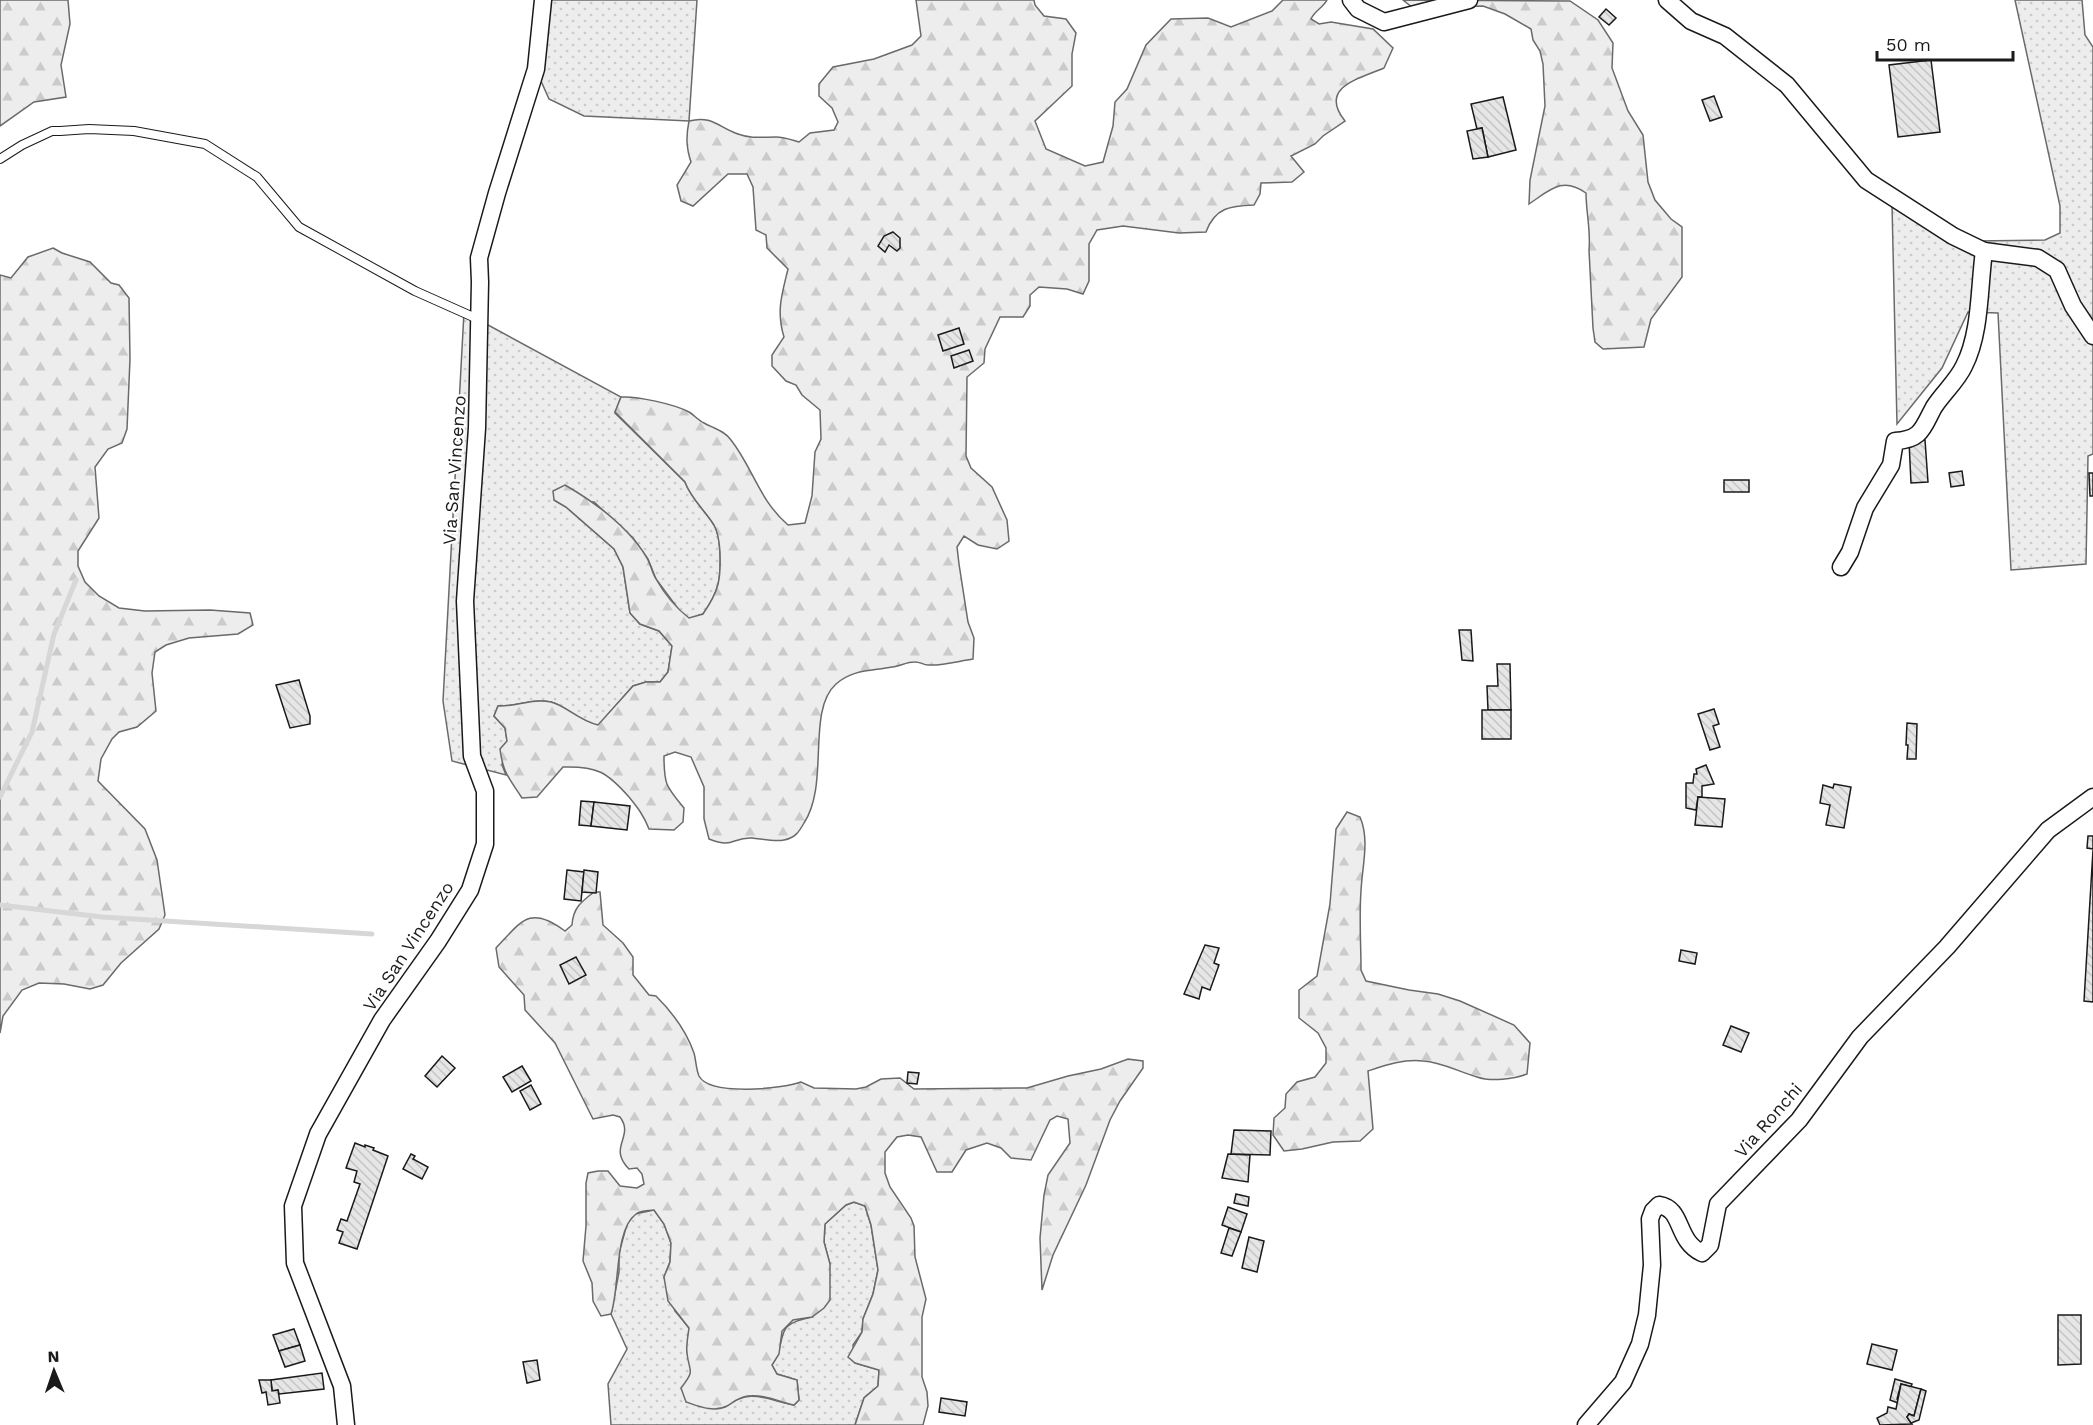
<svg xmlns="http://www.w3.org/2000/svg" width="2093" height="1425" font-family="'Work Sans',sans-serif">
<defs>
<pattern id="grass-dots" width="8" height="8" patternUnits="userSpaceOnUse" patternTransform="scale(1.5)"><rect width="8" height="8" fill="#ededed"/><path d="M2 2h.1M6 6h.1" fill="none" stroke="#cbcbcb" stroke-width="1.8" stroke-linecap="round"/></pattern>
<pattern id="forest-firs" width="22" height="20" patternUnits="userSpaceOnUse" patternTransform="scale(1.5)"><rect width="22" height="20" fill="#ededed"/><path d="M5 1l3.5 6h-7zM16 11l3.5 6h-7z" fill="#cbcbcb"/></pattern>
<pattern id="building-back-hatch" width="6" height="6" patternUnits="userSpaceOnUse" patternTransform="scale(1.5)"><rect width="6" height="6" fill="#e6e6e6"/><path d="M-1 5l2 2M0 0l6 6M5-1l2 2" fill="none" stroke="#c5c5c5"/></pattern>
</defs>
<rect width="100%" height="100%" fill="#fff"/>
<g fill="url(#grass-dots)" stroke="#6a6a6a" stroke-width="1.5">
<polygon points="543,0 697,0 689,121 584,116 549,99 541,81"/>
<polygon points="2015,0 2082,0 2085,35 2093,47 2093,454 2088,456 2086,564 2011,570 1998,313 1968,312 1942,368 1897,424 1892,205 1974,241 2045,240 2060,233 2060,206"/>
<path d="M464 312 621 397 615 413 685 482C691 499 705 510 714 525 719 534 719 542 720 553 721 580 719 591 703 614L689 619 679 610 656 579 648 559 633 538 594 502 554 500 566 507 614 549 623 567 630 613 640 624 659 631 672 646 668 672 660 682H646L633 686 598 726C579 721 565 705 551 702 532 698 516 707 498 706L494 716 505 728 507 741 502 765 506 775 452 761 443 701Z"/>
<path d="M854 1202 865 1206 871 1225 878 1270 873 1294 863 1319 862 1332 853 1345 855 1363 879 1370 878 1386 864 1398 855 1425H611L608 1384 627 1349 611 1314 619 1272V1253L627 1224 635 1214 654 1210 664 1224 671 1243 670 1262 664 1277 675 1311 689 1328 687 1352 691 1364V1375L725 1407C751 1387 766 1400 794 1405L799 1400 797 1380 777 1374 772 1365C790 1337 770 1325 812 1317L830 1264 824 1242 825 1224 846 1205Z"/>
</g>
<g fill="url(#forest-firs)" stroke="#6a6a6a" stroke-width="1.5">
<polygon points="0,0 68,0 70,24 61,65 66,97 34,102 0,126"/>
<path d="M916 0H1034L1035 5 1044 16 1066 19 1076 33 1072 54V86L1035 121 1046 149 1085 166 1103 162 1113 126 1115 102 1127 89 1146 45 1171 19 1208 18 1231 27 1272 11 1283 0H1327C1323 8 1315 10 1311 19L1319 24 1331 22 1373 29 1393 48 1384 68C1359 79 1318 87 1345 121L1323 136 1315 144 1291 156 1304 172 1292 182 1261 183 1260 194 1254 205C1231 206 1215 207 1206 232L1179 233 1123 226 1097 230 1089 244V281L1083 294 1067 289 1039 287 1030 295V306L1023 317H1000L985 349 984 363 967 377 966 456 971 468 992 487 1007 520 1009 541 997 549 978 545 964 536 957 547 959 564 968 622 974 638 973 659C959 661 942 666 928 665 923 665 919 661 914 662 907 662 900 666 892 667 872 671 853 669 836 684 806 711 830 784 804 823 799 832 795 838 784 840 775 842 762 839 752 838 732 837 734 849 709 839L704 819V787L691 757 675 752 664 756C664 785 666 786 684 808L683 822 674 830 649 829C644 816 638 808 629 797 607 772 597 766 563 767L537 797 522 798C510 779 503 774 500 749L507 741 505 728 494 716 498 706C516 707 532 698 551 702 565 705 579 721 598 725L633 686 646 682H660L668 672 672 646 659 631 640 624 630 613 623 567 614 549 566 507 554 500 553 491 565 485C596 503 628 526 647 558 651 565 652 573 656 579 664 593 676 608 689 618L703 614C719 591 721 580 720 552 719 542 719 534 714 525 705 510 691 499 685 482L615 412 621 397C637 396 674 404 689 412 694 415 698 420 704 423 713 428 725 431 731 440 753 468 759 500 788 525L805 523 812 496 815 452 821 439 820 410 802 395 796 385 786 381 772 366V355L784 337C776 311 782 294 788 269L767 248 766 235 756 230 753 187 747 174H728L693 206 681 201 677 185 691 162C686 147 686 136 689 121 712 115 718 127 738 134 751 139 763 137 776 137 784 137 792 140 799 142L810 133 834 130 838 122 832 108 819 96V84L833 67 874 59 912 45 921 36Z"/>
<path d="M1403 0 1570 1 1598 20 1613 43 1612 68 1628 111 1643 135 1648 182 1655 200 1671 219 1682 227V277L1651 319 1644 347 1603 349 1595 342 1593 328 1589 250C1591 231 1586 212 1586 193 1562 176 1550 190 1529 204L1530 180 1545 106 1543 64 1540 51 1533 40 1531 29 1505 14 1483 6 1413 8Z"/>
<polygon points="53,248 62,253 90,262 111,283 119,285 129,298 130,359 127,429 122,443 108,449 95,467 99,518 78,551 78,566 85,582 99,596 119,608 145,611 210,610 250,613 253,625 238,634 189,638 166,645 155,652 152,673 156,711 137,727 119,732 112,739 101,759 98,781 145,829 157,860 165,915 159,929 121,963 103,985 90,989 64,984 39,983 22,990 3,1016 0,1033 0,275 11,278 28,257"/>
<path d="M1347 812 1360 817C1370 840 1362 867 1361 891 1359 917 1361 944 1361 970L1366 981 1409 990 1438 994 1460 1001 1514 1025 1530 1043 1527 1074C1514 1079 1491 1082 1477 1077 1459 1072 1442 1062 1423 1061 1403 1059 1386 1065 1368 1071L1373 1129 1360 1141 1333 1142 1302 1149 1284 1151 1273 1135 1274 1118 1285 1108 1286 1094 1297 1082 1315 1077 1326 1063V1048L1318 1033 1299 1018V990L1317 976 1330 904 1336 829Z"/>
<path d="M594 892H600L603 925 623 943 633 957V975L649 995 656 996C672 1012 686 1030 694 1053 696 1060 696 1069 699 1076 709 1096 783 1089 801 1082L814 1088 856 1089 866 1087 881 1079 900 1078 914 1089 1027 1088 1068 1076 1101 1069 1128 1059 1143 1061V1068L1120 1101 1110 1120 1086 1185 1053 1255 1042 1290 1040 1238 1044 1195 1048 1175 1070 1143 1068 1119 1057 1116 1050 1120 1031 1160 1011 1158 1001 1148 987 1143 966 1150 952 1172H937L921 1137 908 1135 897 1137 885 1152V1173L890 1187 911 1218 914 1226 915 1257 926 1299 922 1317V1377L927 1392 928 1406 923 1425H855L864 1398 878 1386 879 1370 855 1363 848 1357 862 1332 863 1319 873 1294 878 1270 871 1225 865 1206 854 1202 846 1205 825 1224 824 1242 830 1264V1300L824 1308 812 1317 793 1320 782 1331 779 1354 772 1365 777 1374 797 1380 799 1400 794 1405C779 1402 764 1394 748 1396 739 1397 735 1401 727 1406 714 1413 698 1406 686 1402L681 1388C696 1369 689 1373 687 1353 686 1345 688 1336 689 1328L668 1301 664 1277 670 1262 671 1243 664 1224 654 1210C648 1211 641 1210 636 1214 614 1230 620 1288 611 1314L601 1316 593 1301 592 1283 583 1261 586 1226V1183L588 1173 598 1171H608L620 1186 637 1188 644 1184 642 1174 637 1168 629 1169C607 1147 635 1137 620 1117L613 1115 593 1119 555 1043 525 1010 524 995 499 967 496 948C521 922 529 904 565 931L572 925C573 908 581 902 594 892Z"/>
</g>
<g fill="none" stroke-linecap="round" stroke-linejoin="round">
<g stroke="#d7d7d7" stroke-width="5">
<polyline points="0,797 32,732 54,634 76,580"/>
<polyline points="0,905 102,917 372,934"/>
</g>
</g>
<g fill="url(#building-back-hatch)" stroke="#1a1a1a" stroke-width="1.5">
<polygon points="1606,9 1616,18 1609,25 1599,17"/>
<polygon points="1931,60 1940,132 1898,137 1889,65"/>
<polygon points="1714,96 1722,117 1710,121 1702,100"/>
<polygon points="1503,97 1516,150 1488,157 1482,128 1477,129 1471,104"/>
<polygon points="1482,128 1488,157 1473,159 1467,131"/>
<polygon points="893,232 900,238 900,248 897,251 889,245 885,252 878,246 884,236"/>
<polygon points="959,328 964,344 943,351 938,335"/>
<polygon points="969,350 973,361 954,368 951,356"/>
<polygon points="1925,440 1928,482 1911,483 1909,441"/>
<polygon points="1962,471 1964,485 1951,487 1949,473"/>
<polygon points="2089,473 2093,473 2093,496 2090,496"/>
<rect x="1724" y="480" width="25" height="12"/>
<polygon points="1459,630 1471,630 1473,661 1462,660"/>
<polygon points="1497,664 1510,664 1511,710 1488,710 1487,686 1498,686"/>
<polygon points="299,680 310,716 310,724 290,728 276,685"/>
<polygon points="1714,709 1719,724 1713,726 1720,747 1710,750 1698,714"/>
<rect x="1482" y="710" width="29" height="29"/>
<polygon points="1907,723 1917,724 1916,759 1907,759 1908,745 1906,745"/>
<polygon points="1706,765 1714,784 1702,786 1702,797 1698,797 1696,810 1686,808 1686,783 1693,783 1694,774 1697,774 1696,769"/>
<polygon points="1834,784 1851,787 1844,828 1826,825 1830,805 1820,803 1823,785 1833,788"/>
<polygon points="1698,797 1725,799 1722,827 1695,825"/>
<polygon points="581,801 594,802 591,826 579,825"/>
<polygon points="594,802 630,806 627,830 591,826"/>
<polygon points="2088,836 2093,836 2093,849 2087,848"/>
<polygon points="2093,850 2093,1002 2084,1001"/>
<polygon points="567,870 584,872 581,901 564,899"/>
<polygon points="584,870 598,872 596,893 582,892"/>
<polygon points="1205,945 1219,948 1214,963 1219,965 1210,990 1202,987 1199,999 1184,994"/>
<polygon points="1681,950 1697,953 1695,964 1679,961"/>
<polygon points="576,957 586,975 569,984 560,965"/>
<polygon points="1731,1026 1749,1033 1741,1052 1723,1045"/>
<polygon points="442,1056 455,1068 437,1087 425,1076"/>
<polygon points="522,1066 531,1081 512,1092 503,1077"/>
<polygon points="908,1072 919,1073 917,1084 907,1083"/>
<polygon points="531,1085 541,1104 530,1110 520,1091"/>
<polygon points="1234,1130 1271,1131 1270,1155 1231,1154"/>
<polygon points="355,1143 365,1147 365,1145 374,1148 373,1150 388,1156 357,1249 339,1243 343,1232 337,1230 341,1219 347,1221 360,1184 354,1182 357,1171 346,1168"/>
<polygon points="411,1154 415,1156 413,1159 428,1167 422,1179 403,1169"/>
<polygon points="1228,1154 1250,1155 1248,1182 1222,1178"/>
<polygon points="1236,1194 1249,1197 1248,1206 1234,1203"/>
<polygon points="1228,1207 1247,1214 1241,1232 1222,1225"/>
<polygon points="1229,1228 1241,1232 1232,1256 1221,1253"/>
<polygon points="1249,1237 1264,1241 1257,1272 1242,1268"/>
<polygon points="2058,1315 2081,1315 2081,1364 2058,1365"/>
<polygon points="294,1329 300,1345 279,1351 273,1335"/>
<polygon points="1872,1344 1897,1350 1892,1370 1867,1364"/>
<polygon points="300,1345 305,1361 285,1367 279,1351"/>
<polygon points="537,1360 540,1380 527,1383 523,1362"/>
<polygon points="322,1373 324,1389 279,1394 278,1390 272,1391 271,1380"/>
<polygon points="1895,1379 1912,1384 1911,1387 1901,1384 1897,1399 1899,1400 1898,1403 1890,1400"/>
<polygon points="259,1380 271,1380 272,1391 278,1390 280,1403 268,1405 266,1392 262,1393"/>
<polygon points="1901,1384 1921,1389 1914,1416 1909,1414 1907,1417 1912,1424 1880,1425 1877,1418 1887,1413 1888,1407 1896,1409"/>
<polygon points="1921,1389 1926,1391 1919,1420 1911,1423 1907,1417 1909,1414 1914,1416"/>
<polygon points="941,1398 967,1402 965,1416 939,1412"/>
</g>
<g fill="none" stroke-linecap="round" stroke-linejoin="round">
<g stroke="#1a1a1a" stroke-width="10">
<polyline id="lane" points="0,159 22,145 52,131 60,131 89,129 134,131 205,144 257,177 299,227 415,291 480,320"/>
</g>
<g stroke="#1a1a1a" stroke-width="19">
<g id="street">
<polyline points="1351,0 1358,9 1384,22 1469,0"/>
<polyline points="1667,0 1691,21 1725,36 1787,85 1866,180 1953,236 1984,251 2038,258 2057,270 2073,306 2093,336"/>
<path d="M1841 567 1850 552 1865 508 1891 465 1895 441C1922 440 1923 427 1934 407 1943 393 1957 381 1964 366 1981 333 1979 287 1984 251"/>
<polyline points="346,1425 342,1386 295,1263 293,1206 318,1134 382,1020 438,941 470,890 485,844 485,791 472,756 465,601 477,428 480,282 479,258 497,193 536,69 543,0"/>
<path d="M1586 1425 1623 1382 1640 1344 1647 1315 1652 1265 1650 1219 1653 1211 1659 1205C1684 1209 1675 1240 1702 1253L1710 1245 1718 1204 1799 1120 1860 1037 1947 947 2048 830 2093 797"/>
</g>
</g>
<use href="#lane" stroke="#fff" stroke-width="8"/>
<use href="#street" stroke="#fff" stroke-width="16"/>
</g>
<g text-anchor="middle" dominant-baseline="central" stroke-width="4.5" stroke-linejoin="round" paint-order="stroke">
<g font-size="18" fill="#1a1a1a" stroke="#fff">
<text transform="translate(454 470) rotate(-86)">Via San Vincenzo</text>
<text transform="translate(408 946) rotate(-57)">Via San Vincenzo</text>
<text transform="translate(1768 1120) rotate(-49)">Via Ronchi</text>
</g>
</g>
<g transform="translate(54 1371) rotate(358)" stroke="#ffffff" stroke-width="4.5" paint-order="stroke">
<path d="M0-4.5L10 22L0 15L-10 22Z" fill="#1a1a1a"/>
<text y="-9" font-size="16" font-weight="bold" text-anchor="middle" fill="#1a1a1a">N</text>
</g>
<path d="M1877 51v9h136v-9" fill="none" stroke="#1a1a1a" stroke-width="3"/>
<text x="1886" y="51" font-size="18" fill="#1a1a1a" stroke="#ffffff" stroke-width="4.5" paint-order="stroke">50 m</text>
</svg>
